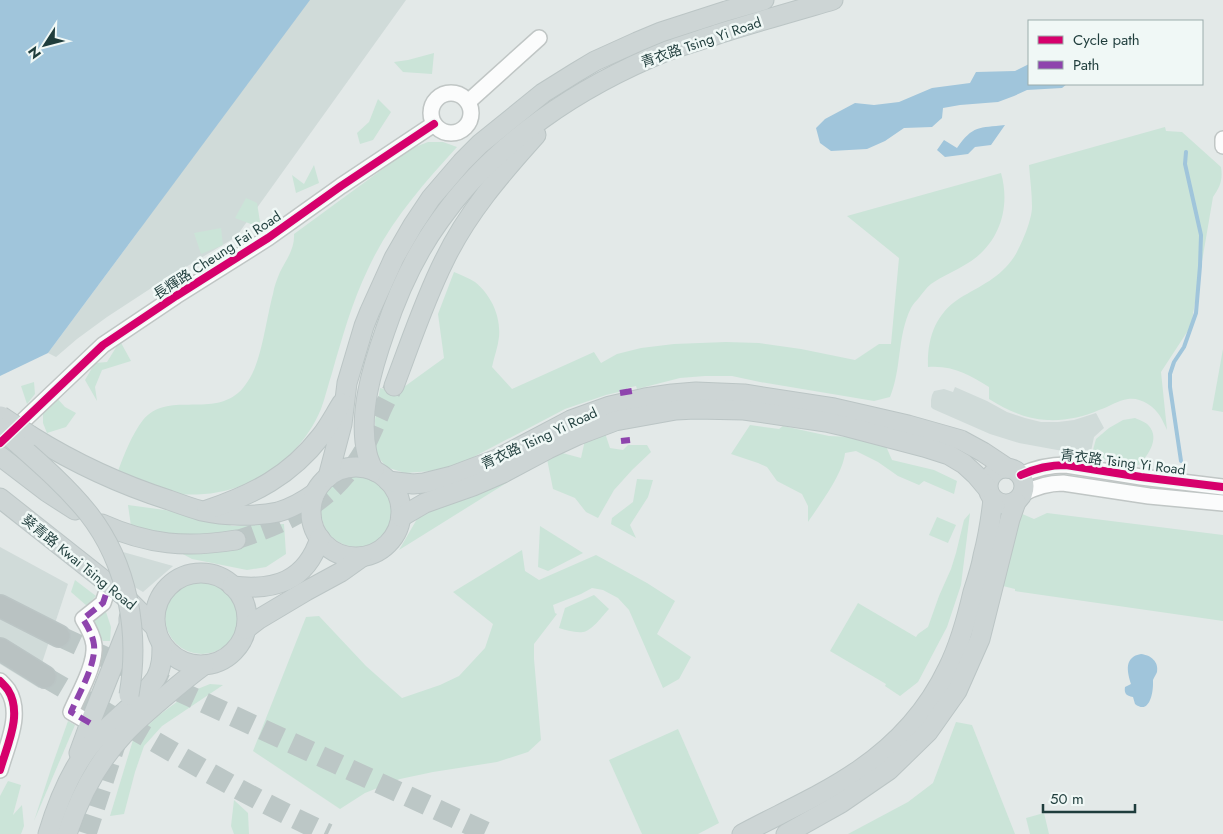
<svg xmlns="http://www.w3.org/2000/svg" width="1223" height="834" font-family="Jost,'Noto Sans TC',sans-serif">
<rect width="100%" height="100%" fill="#e3e9e8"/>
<g fill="#d0dbd9">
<polygon points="0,0 406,0 236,237 159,283 107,317 77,339 56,357 48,353 140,229"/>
<polygon points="955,387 987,401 1007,412 1025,418 1041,422 1058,422 1074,420 1096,413 1104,428 1094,437 1090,456 1019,443 990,434 933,409 931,407 931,400 932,395 934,391 944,389 953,392"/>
<polygon points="0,547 68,584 38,675 43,681 39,688 0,664"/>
<polygon points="123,552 173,566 143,592 126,582"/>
</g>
<g fill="#cbe4d8">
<polygon points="434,53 432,74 403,72 394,62 408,60"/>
<polygon points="378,99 391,112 373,140 360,144 357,133 369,122"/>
<path d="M1165 127 1166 131 1182 132 1221 167C1223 180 1220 187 1213 197L1191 326 1161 372 1167 430C1165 426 1163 421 1160 416 1154 406 1140 397 1128 399 1118 400 1109 407 1099 410 1084 417 1064 421 1047 420 1025 419 1007 410 989 399V387C970 375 952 365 928 367 927 339 935 314 960 298 980 286 1000 278 1014 257 1021 246 1032 220 1032 207 1032 193 1030 179 1029 165Z"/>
<path d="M428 142H443L457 147C423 184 389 223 368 269 352 302 342 338 332 373 328 385 325 398 321 409 301 457 255 490 204 494 192 495 178 495 166 492 162 491 157 488 152 486 141 481 129 476 118 471 124 455 132 434 143 420 167 391 210 417 238 393 242 390 245 385 248 381 262 361 266 319 273 294 274 287 277 279 280 272 286 260 295 249 294 234L410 149Z"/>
<polygon points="314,165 319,183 296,193 292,175 304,184"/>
<path d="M1001 173C1011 208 999 244 968 263 956 271 942 276 931 284 926 288 922 294 918 299 916 301 913 304 911 308 897 336 902 368 890 397L874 401 760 382 732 376H705L680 378 637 389 636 386 627 388V390L606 395 565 409 462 463 433 471 405 473 386 467 376 454 375 420 380 388 397 392 444 358 438 314 454 272C461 275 469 278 475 282 491 295 501 316 499 337 498 347 494 357 492 367L512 389 594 352 601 363 617 354 641 348 674 344 726 342 759 343 801 349 855 360 879 344H891L899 258 847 216Z"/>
<polygon points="246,198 257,203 261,228 235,218"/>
<polygon points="221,228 223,245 201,254 194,233"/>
<polygon points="120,341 131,361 102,370 95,387 97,401 85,380 95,363 107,362"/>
<polygon points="1223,349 1223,412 1212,410"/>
<polygon points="34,382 35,394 27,404 21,386"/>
<polygon points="55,396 65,407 76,413 66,427 47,433 43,423 43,404"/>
<path d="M1135 418C1139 420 1146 422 1149 426 1160 439 1148 455 1139 465L1091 457 1096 439 1109 428 1123 420Z"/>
<path d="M750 425 779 429 783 426 829 436 851 437 885 444 892 460 934 470 957 481 954 494 924 481 919 485 898 476 878 462 856 451 845 453C843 474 820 504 808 522V506L802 494 777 481 767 467 758 463 731 454Z"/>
<polygon points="604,430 610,448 623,450 628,445 647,445 651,452 632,470 614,490 598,518 586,512 575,498 553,489 547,459 555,451 581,458 585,440"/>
<circle cx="357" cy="511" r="36"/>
<polygon points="516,477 399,550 417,519 435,509 474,496"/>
<polygon points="637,479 653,480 648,497 630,525 636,538 611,524 612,518 633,502"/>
<polygon points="128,505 187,513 233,526 284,524 286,554 266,567 247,570 192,559 131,526"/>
<polygon points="970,513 961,585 947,627 918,682 900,696 885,686 886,684 830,651 858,603 916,637 918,634 928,627 939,596 951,569 956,553 964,520"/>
<polygon points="1020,513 1034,519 1047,513 1223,535 1223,621 1035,594 1015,591 1015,589 1003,586"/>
<polygon points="937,517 956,525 948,543 929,535"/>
<polygon points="540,526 583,553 548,571 538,567"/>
<polygon points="522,550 525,571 539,580 596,555 647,583 675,601 657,634 691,657 679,679 663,688 629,610 618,598 603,590 592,588 581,594 553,605 555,613 557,614 534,644 534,659 541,740 528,752 497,762 433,772 400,779 365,793 340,809 253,751 306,617 319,616 366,666 402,698 440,685 459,676 485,648 493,624 453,592"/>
<circle cx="202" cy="617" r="37"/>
<polygon points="75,580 96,596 87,606 71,592"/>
<path d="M594 595 609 609C603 615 592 631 583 632 575 633 566 630 559 628L565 608Z"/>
<polygon points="105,609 111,627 110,641 103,641 91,620"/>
<polygon points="210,684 223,685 162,726 144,746 135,772 124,814 110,816 133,740 158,716 190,692"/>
<polygon points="68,721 75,725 34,821 52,766"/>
<polygon points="956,722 972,725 1015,834 848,834 908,802 933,783"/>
<polygon points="678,729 719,823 698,834 642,834 609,760"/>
<polygon points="8,781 21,785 13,815 22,805 24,826 21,834 0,834 0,796"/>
<polygon points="234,800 248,813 249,834 234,834 231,826"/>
<polygon points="1044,813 1049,834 1030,834 1026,818"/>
</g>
<g fill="#a0c5db">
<polygon points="0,0 310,0 48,353 0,376"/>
<polygon points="1029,64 1029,84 1067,84 1062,88 1027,90 1014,96 998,102 960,105 943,108 942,118 932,127 904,128 885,141 867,149 831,151 820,143 816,128 825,119 855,103 874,105 899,102 932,88 970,83 976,72 1015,71"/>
<path d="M1005 125 991 145 975 147 968 154 945 157 937 150 944 140 957 148C973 125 979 128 1005 125Z"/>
<path d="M1141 654C1151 655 1159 662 1157 672 1156 675 1154 677 1153 680 1153 681 1153 682 1153 684 1153 694 1149 715 1135 704L1133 697C1126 696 1124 693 1125 687L1131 684C1127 671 1124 657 1141 654Z"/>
</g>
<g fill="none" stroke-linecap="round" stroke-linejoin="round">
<polyline stroke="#a0c5db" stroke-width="4" points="1181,461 1170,387 1170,374 1174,362 1184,347 1196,313 1200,266 1201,235 1185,164 1186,152"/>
<g stroke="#bcc7c6" stroke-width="19" stroke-dasharray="19 9" stroke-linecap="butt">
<path d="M236 540C285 524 326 506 356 462 366 448 372 432 379 417 383 406 389 396 394 386"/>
<polyline points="87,834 116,745"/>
</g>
<g stroke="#bcc7c6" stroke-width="21" stroke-dasharray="21 11" stroke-linecap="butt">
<polyline points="59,636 490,834"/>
<path d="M45 677C138 731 230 789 328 834"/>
</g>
<g stroke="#c0c6c5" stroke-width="18">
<g id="minor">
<circle cx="451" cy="113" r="20"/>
<polyline points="468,102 539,38"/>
<polyline points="1223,139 1223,146"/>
<polyline points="24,420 103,345 176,296 268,238 341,186 434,124"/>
<path d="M1021 475C1036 468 1050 465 1066 465L1141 477 1223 487"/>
<path d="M1022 494C1035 487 1048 483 1063 483L1149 496 1223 503"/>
<path d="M0 681C3 684 6 687 8 690 23 714 7 745 0 770"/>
<path d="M90 723 71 712C79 693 96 665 94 645 93 636 88 627 83 619L103 603 106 594"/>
</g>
</g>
<g stroke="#bbc5c5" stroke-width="21">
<g id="major">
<path d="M394 386C410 344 424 301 444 261 467 213 501 174 536 135"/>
<path d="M31 436C76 464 119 484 169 500 180 504 191 508 202 511 224 516 256 517 278 512 292 508 304 501 315 493"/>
<polyline points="0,456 47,492 75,510"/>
<circle cx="356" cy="512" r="45"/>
<circle cx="1006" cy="486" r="18"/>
<path d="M374 471C371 465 368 459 367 453 358 415 372 368 385 331 398 292 416 253 440 220 495 142 580 86 667 51 684 45 701 40 718 34 756 22 795 11 833 0"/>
<polyline points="328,477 342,424 347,383 364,326 370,311 394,258 413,225 431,198 462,162 480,144 543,93 575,73 595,61 637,42 661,32 726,11 764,0"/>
<polyline points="388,481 413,484 424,483 452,476 497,459 571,420 610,406 645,398 672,394 696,392 744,394 834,408 908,425 961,440 983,452 1007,468"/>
<polyline points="0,498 124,596 156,628"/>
<path d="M207 510C254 494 290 476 321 436 329 426 335 414 342 403"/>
<polyline points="401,517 425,503 473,486 503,473 548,449 578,435 615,421 676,410 695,409 744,410 826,422 848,427 924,447 949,455 964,464 976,475 987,488"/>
<path d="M102 524C149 545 186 548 236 540"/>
<circle cx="201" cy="619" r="46"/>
<path d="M232 586C274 591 306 582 320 538"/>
<polyline points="246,629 259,619 306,591 341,572 362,557"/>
<polyline points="79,753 90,723 129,625 129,618"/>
<path d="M48 834C57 804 70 772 89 747 102 731 118 718 133 704 141 696 150 687 156 678 162 667 162 656 162 644"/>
<path d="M67 834C79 798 97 763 123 735 135 722 149 710 162 699 176 687 189 676 204 665"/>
<path d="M742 834C781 813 823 795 859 770 897 744 928 710 948 668 960 644 967 618 973 592 977 580 981 568 983 556 988 537 991 518 993 499"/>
<polyline points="786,834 841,803 889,770 928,732 957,691 980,639 1010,519 1016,502"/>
</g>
</g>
<g stroke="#bbc5c5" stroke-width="24">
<g id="highway">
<polyline points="0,606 59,636"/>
<polyline points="0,649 45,677"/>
</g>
</g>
<use href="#minor" stroke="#fbfcfc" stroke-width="15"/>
<use href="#major" stroke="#cdd5d5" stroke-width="19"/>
<use href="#highway" stroke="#b9c2c2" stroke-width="21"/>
<g stroke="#bbc5c5" stroke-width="21" stroke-linecap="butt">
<g id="major-bridge">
<polyline points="1,416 31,436"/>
<path d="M0 428C30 455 62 481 88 513 128 564 140 632 129 695"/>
</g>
</g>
<use href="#major-bridge" stroke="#cdd5d5" stroke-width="19"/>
<g stroke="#8e44ad" stroke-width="6" stroke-dasharray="12 6" stroke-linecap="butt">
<polyline points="620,393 632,391"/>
<polyline points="621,441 630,440"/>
<path d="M90 723 71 712C79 693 96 665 94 645 93 636 88 627 83 619L103 603 106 594"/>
</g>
<g stroke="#f0f8f6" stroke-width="11">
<g id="cycleway">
<polyline points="0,443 103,345 176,296 268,238 341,186 434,124"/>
<path d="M1021 475C1036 468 1050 465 1066 465L1141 477 1223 487"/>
<path d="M0 681C3 684 6 687 8 690 23 714 7 745 0 770"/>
</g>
</g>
<use href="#cycleway" stroke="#d6006c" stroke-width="8"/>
</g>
<g text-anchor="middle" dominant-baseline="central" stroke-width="5" stroke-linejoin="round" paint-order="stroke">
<g font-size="14" fill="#1f3d3c" stroke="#f0f8f6">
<text transform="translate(701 42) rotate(-19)">青衣路 Tsing Yi Road</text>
<text transform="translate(217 255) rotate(-33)">長輝路 Cheung Fai Road</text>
<text transform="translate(539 438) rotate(-25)">青衣路 Tsing Yi Road</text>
<text transform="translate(1123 462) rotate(7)">青衣路 Tsing Yi Road</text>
<text transform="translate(79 562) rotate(39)">葵青路 Kwai Tsing Road</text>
</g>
</g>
<rect x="1028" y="20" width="175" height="65" fill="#f0f8f6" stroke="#9cadac"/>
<rect x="1038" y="36" width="25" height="8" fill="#d6006c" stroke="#9cadac"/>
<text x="1073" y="45" font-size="15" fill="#1f3d3c">Cycle path</text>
<rect x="1038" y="61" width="25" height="8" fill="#8e44ad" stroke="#9cadac"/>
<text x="1073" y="70" font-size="15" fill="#1f3d3c">Path</text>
<g transform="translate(45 45) rotate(234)" stroke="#f0f8f6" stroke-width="4" paint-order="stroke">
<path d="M0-4L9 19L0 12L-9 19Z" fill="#1f3d3c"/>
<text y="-8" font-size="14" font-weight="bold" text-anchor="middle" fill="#1f3d3c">N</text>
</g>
<path d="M1043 804v8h92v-8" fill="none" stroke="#1f3d3c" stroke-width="2.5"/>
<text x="1050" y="804" font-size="15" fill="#1f3d3c" stroke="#f0f8f6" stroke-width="4" paint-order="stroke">50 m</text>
</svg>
